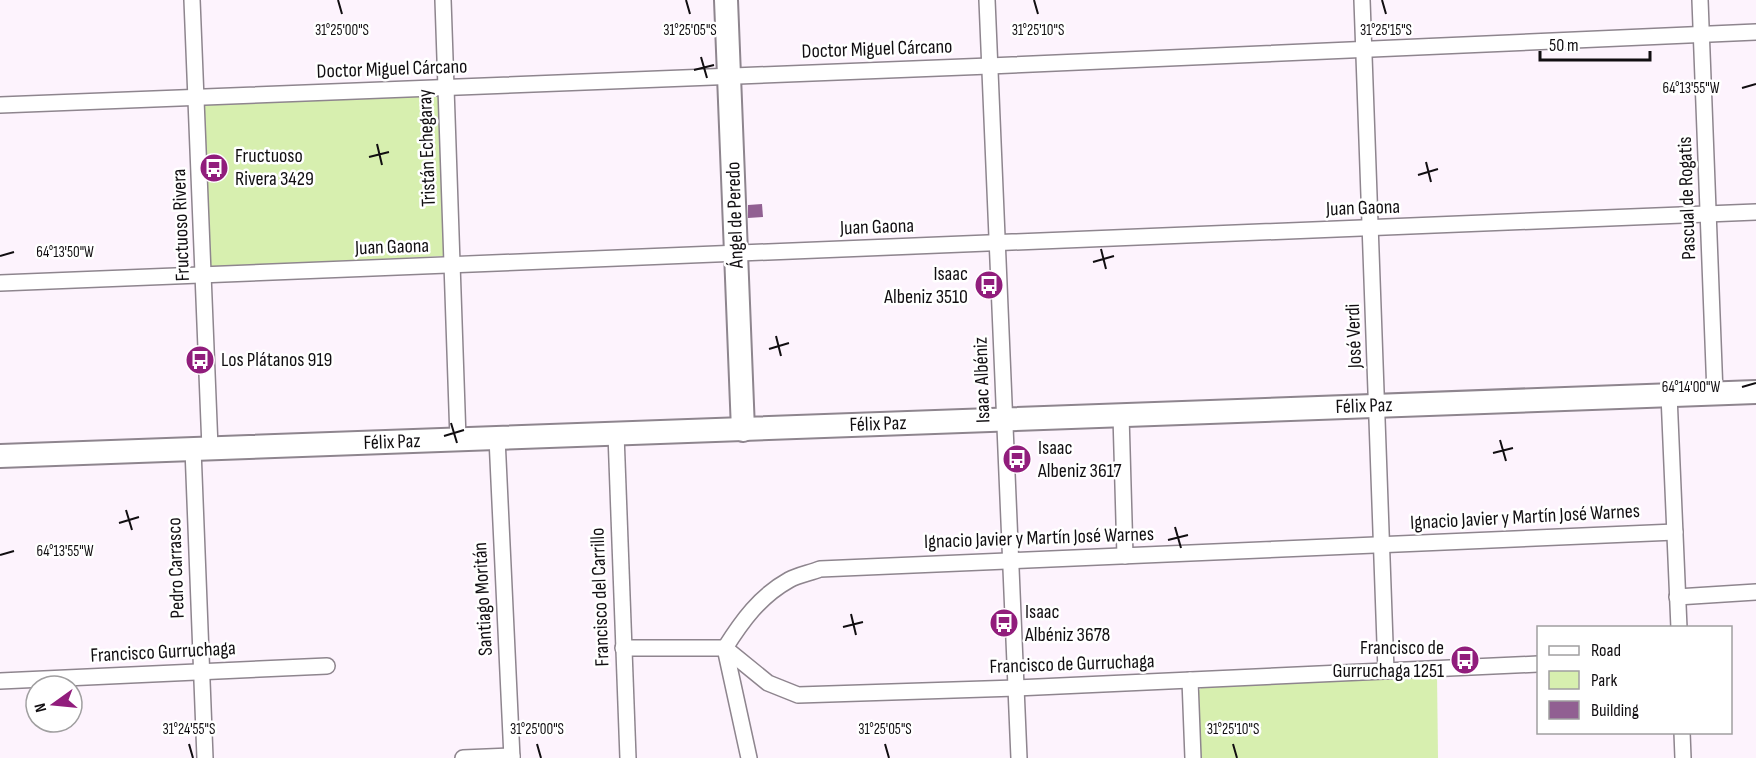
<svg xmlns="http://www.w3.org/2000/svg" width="1756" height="758" font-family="'Sofia Sans Condensed',sans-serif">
<rect width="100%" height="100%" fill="#fdf3fd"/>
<g fill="#d7efaf">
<polygon points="439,93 446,256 211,267 204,104"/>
<polygon points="1437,674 1438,758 1198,758 1197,693 1201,688 1211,683"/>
</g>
<polygon fill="#916092" points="762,204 763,217 748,218 748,205"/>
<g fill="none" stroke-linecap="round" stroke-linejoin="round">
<g stroke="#8e858e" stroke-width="18">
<g id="minor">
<polyline points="192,0 210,448"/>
<polyline points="443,0 458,439"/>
<polyline points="987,0 1019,758"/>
<polyline points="1362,0 1386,671"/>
<polyline points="1700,0 1715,394"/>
<polyline points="0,105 989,66 1756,32"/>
<polyline points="0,283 1756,212"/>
<polyline points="1669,395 1679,628"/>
<polyline points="1121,415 1125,556"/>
<polyline points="616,434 628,758"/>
<polyline points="497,438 512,758"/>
<polyline points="193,449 205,758"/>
<polyline points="1677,597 1756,592"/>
<polyline points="623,648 725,648 768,683 798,695 1016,688 1538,664"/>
<path d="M725 648C742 621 760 596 789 580 798 575 810 573 820 569L1675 532"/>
<polyline points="725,648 749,758"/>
<polyline points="1190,680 1193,758"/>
<polyline points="0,681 327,666"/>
<polyline points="1682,732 1683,758"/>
<polyline points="463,758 512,756"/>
</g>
</g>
<g stroke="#8e858e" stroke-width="26">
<g id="secondary">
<polyline points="726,0 743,430"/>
<polyline points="0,456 1756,392"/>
</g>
</g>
<use href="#minor" stroke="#fff" stroke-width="15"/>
<use href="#secondary" stroke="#fff" stroke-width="22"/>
</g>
<path fill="none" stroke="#110e11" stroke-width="2" d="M338 0 342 14M686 0 690 14M1034 0 1038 14M1382 0 1386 14M701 57 707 78M694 70 714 65M1742 88 1756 84M377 144 382 165M369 157 389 152M1426 162 1431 182M1418 175 1438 169M1101 249 1106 269M0 256 14 252M1093 262 1114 256M776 336 781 356M769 349 789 343M1742 387 1756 383M451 423 457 443M444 436 464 430M1500 440 1506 461M1493 453 1513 448M126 510 132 530M119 523 139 517M1175 527 1181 548M1168 540 1188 535M0 555 14 551M851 614 856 635M843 627 863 622M189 744 193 758M537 744 541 758M885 744 889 758M1233 744 1237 758"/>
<defs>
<g id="bus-disc" transform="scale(1.5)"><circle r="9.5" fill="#911d7c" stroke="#fff"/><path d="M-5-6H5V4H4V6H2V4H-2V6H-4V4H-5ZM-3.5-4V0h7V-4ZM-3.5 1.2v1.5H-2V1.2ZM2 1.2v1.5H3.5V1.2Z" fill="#fff"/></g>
</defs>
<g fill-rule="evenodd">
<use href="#bus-disc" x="214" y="168"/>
<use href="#bus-disc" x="989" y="285"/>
<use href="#bus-disc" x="200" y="360"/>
<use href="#bus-disc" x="1017" y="459"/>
<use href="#bus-disc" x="1004" y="623"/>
<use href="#bus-disc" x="1465" y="660"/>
</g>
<g text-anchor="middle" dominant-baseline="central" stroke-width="5" stroke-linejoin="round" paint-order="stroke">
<g font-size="20" fill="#110e11" stroke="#fff">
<text transform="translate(877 49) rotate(-2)">Doctor Miguel Cárcano</text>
<text transform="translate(392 69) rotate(-2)">Doctor Miguel Cárcano</text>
<text transform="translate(427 148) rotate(-92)">Tristán Echegaray</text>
<text transform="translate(1687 198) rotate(-92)">Pascual de Rogatis</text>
<text transform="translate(1363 208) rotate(-2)">Juan Gaona</text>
<text transform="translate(735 215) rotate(-92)">Ángel de Peredo</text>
<text transform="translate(181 225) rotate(-92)">Fructuoso Rivera</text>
<text transform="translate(877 227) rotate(-2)">Juan Gaona</text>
<text transform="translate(392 247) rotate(-2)">Juan Gaona</text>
<text transform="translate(1354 336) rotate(-92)">José Verdi</text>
<text transform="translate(982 380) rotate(-92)">Isaac Albéniz</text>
<text transform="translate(1364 406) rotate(-2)">Félix Paz</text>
<text transform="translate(878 424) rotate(-2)">Félix Paz</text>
<text transform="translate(392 442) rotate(-2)">Félix Paz</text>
<text transform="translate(1525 517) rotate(-3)">Ignacio Javier y Martín José Warnes</text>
<text transform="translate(1039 538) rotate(-2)">Ignacio Javier y Martín José Warnes</text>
<text transform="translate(176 568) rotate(-92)">Pedro Carrasco</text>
<text transform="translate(600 597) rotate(-92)">Francisco del Carrillo</text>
<text transform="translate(483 599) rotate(-93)">Santiago Moritán</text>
<text transform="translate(163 652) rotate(-3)">Francisco Gurruchaga</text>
<text transform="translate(1072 664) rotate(-2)">Francisco de Gurruchaga</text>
</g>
<g font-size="20" fill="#110e11" stroke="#fff" text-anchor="start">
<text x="235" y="156">Fructuoso<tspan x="235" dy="23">Rivera 3429</tspan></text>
<text x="968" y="274" text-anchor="end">Isaac<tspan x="968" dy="23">Albeniz 3510</tspan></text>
<text x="221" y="360">Los Plátanos 919</text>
<text x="1038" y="448">Isaac<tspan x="1038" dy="23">Albeniz 3617</tspan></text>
<text x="1025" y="612">Isaac<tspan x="1025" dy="23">Albéniz 3678</tspan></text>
<text x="1444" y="648" text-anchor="end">Francisco de<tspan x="1444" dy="23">Gurruchaga 1251</tspan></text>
</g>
</g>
<g font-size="15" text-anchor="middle" fill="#110e11" stroke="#fff" stroke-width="5" stroke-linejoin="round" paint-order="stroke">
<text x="342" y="35">31°25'00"S</text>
<text x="690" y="35">31°25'05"S</text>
<text x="1038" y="35">31°25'10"S</text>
<text x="1386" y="35">31°25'15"S</text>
<text x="1691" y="93">64°13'55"W</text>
<text x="65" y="257">64°13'50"W</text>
<text x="1691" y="392">64°14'00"W</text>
<text x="65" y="556">64°13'55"W</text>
<text x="189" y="734">31°24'55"S</text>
<text x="537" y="734">31°25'00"S</text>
<text x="885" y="734">31°25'05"S</text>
<text x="1233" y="734">31°25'10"S</text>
</g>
<rect x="1537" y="626" width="195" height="108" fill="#ffffff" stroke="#a09fa0" stroke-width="1.5"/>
<rect x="1549" y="646" width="30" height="9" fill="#ffffff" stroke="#a09fa0" stroke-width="1.5"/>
<text x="1591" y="656" font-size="18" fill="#110e11">Road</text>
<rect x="1549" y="671" width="30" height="18" fill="#d7efaf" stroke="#a09fa0" stroke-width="1.5"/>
<text x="1591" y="686" font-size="18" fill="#110e11">Park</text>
<rect x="1549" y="701" width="30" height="18" fill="#916092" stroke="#a09fa0" stroke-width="1.5"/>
<text x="1591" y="716" font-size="18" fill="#110e11">Building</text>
<g transform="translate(54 704) rotate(255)"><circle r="28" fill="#ffffff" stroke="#a09fa0" stroke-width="1.5"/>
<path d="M0-4.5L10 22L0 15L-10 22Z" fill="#911d7c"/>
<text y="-9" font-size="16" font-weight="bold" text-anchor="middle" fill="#110e11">N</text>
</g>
<path d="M1540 51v9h110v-9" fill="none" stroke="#110e11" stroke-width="3"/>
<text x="1549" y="51" font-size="18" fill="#110e11" stroke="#ffffff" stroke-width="4.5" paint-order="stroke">50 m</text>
</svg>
